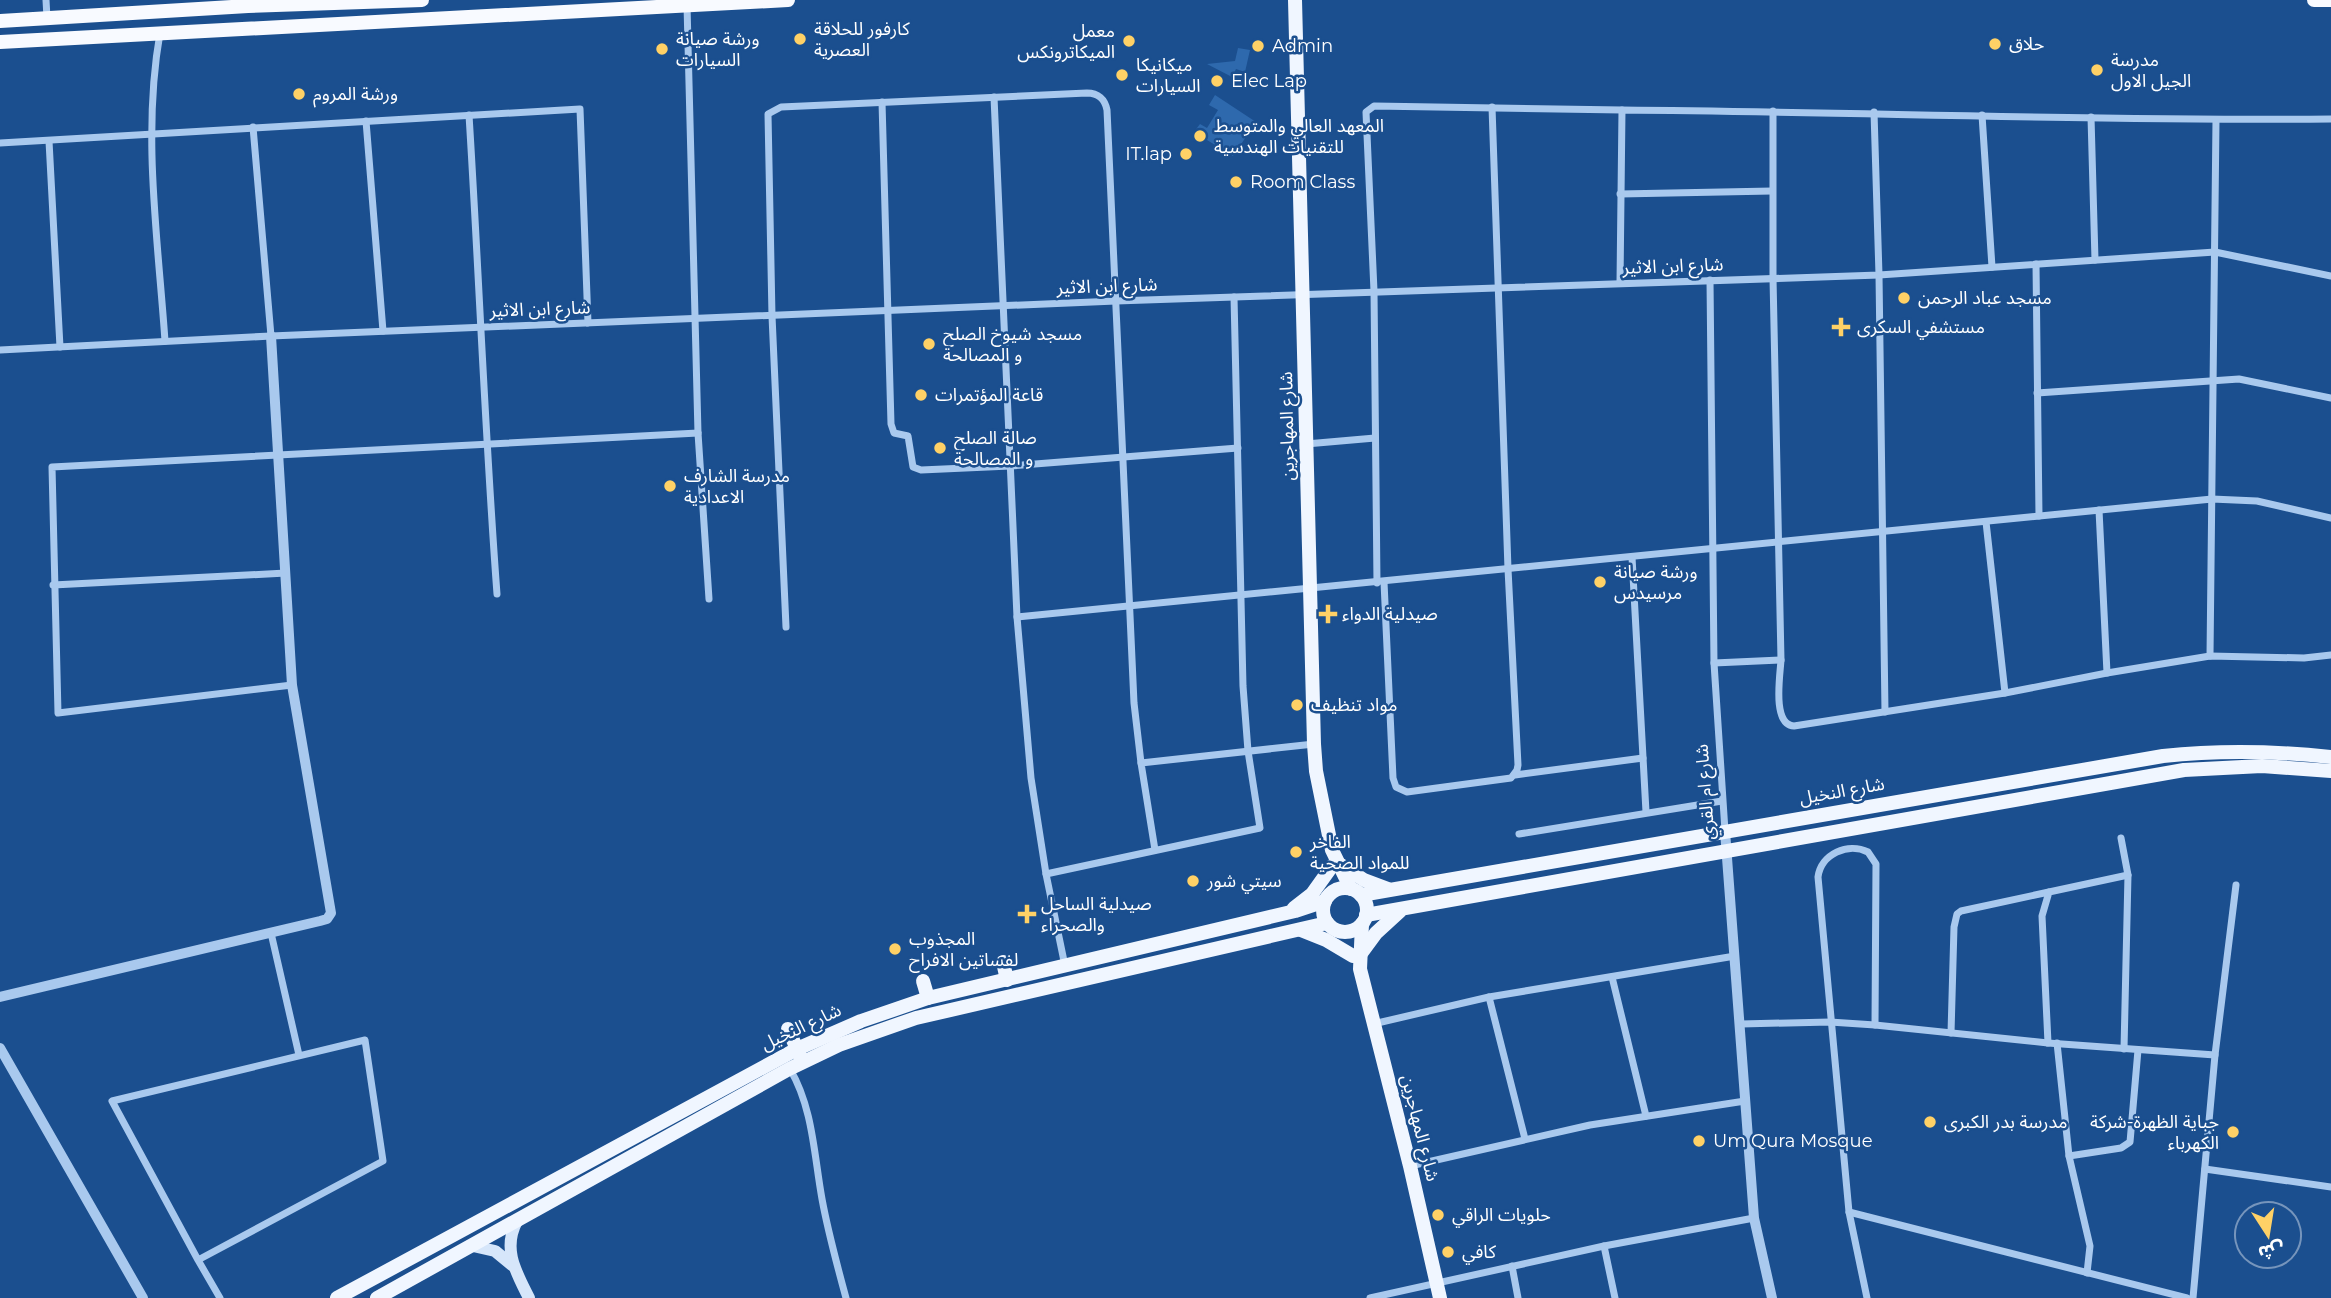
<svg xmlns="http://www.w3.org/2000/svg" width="2331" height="1298" font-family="Montserrat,'Noto Sans Arabic',sans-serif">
<rect width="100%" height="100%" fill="#1b4f8f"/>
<g fill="#2e69ad">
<polygon points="1238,48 1250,50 1245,72 1236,69 1232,77 1207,64 1235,61"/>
<polygon points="1215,95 1256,122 1233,156 1194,132 1200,124 1207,128 1218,110 1209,105"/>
</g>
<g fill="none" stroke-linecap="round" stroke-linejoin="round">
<g stroke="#a9c9ee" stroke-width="7">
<polyline points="46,0 47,18"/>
<polyline points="687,5 698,433 709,599"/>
<path d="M160 33C142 134 158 239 165 341"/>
<polyline points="994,97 1017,617 1031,778 1046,874 1065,966"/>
<polyline points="882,102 891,424 894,433 908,436 913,467 921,470 1010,466 1238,448"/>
<path d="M1773 111V278L1781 660C1780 676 1772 725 1794 726L2005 693 2107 673 2210 656 2304 658 2331 655"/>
<polyline points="1874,112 1879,275 1885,712"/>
<path d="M469 115C479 275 485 435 497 594"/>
<polyline points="1982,115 1992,267"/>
<polyline points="2091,117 2095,260"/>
<polyline points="366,121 383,331"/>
<polyline points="253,127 271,336"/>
<polyline points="49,141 60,347"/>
<polyline points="0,143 580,109 588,323"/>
<polyline points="1620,194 1772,191"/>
<polyline points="2036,264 2039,516"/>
<polyline points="1710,280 1714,663 1725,831"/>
<path d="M1620 283 1622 110C1858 112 2095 121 2331 119"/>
<polyline points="0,350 271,336 1116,301 1879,275 2215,252 2331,276"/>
<polyline points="2037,393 2239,379 2331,398"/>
<polyline points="1306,444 1375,438"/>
<polyline points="2099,510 2107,673"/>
<polyline points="1986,522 2005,693"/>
<polyline points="1632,557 1646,812"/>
<polyline points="1384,582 1393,778 1396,787 1407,792 1511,778 1517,770 1518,765 1508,569 1492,107"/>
<polyline points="1377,583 1374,291 1366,112 1374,106 1622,110"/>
<polyline points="53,585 286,573"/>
<polyline points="1017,617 2212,499 2257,501 2331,518"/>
<path d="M786 627 772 316 768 114 781 107 1087 93C1098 93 1105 99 1107 110L1134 703 1141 763"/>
<polyline points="2210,656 2216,120"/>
<polyline points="1714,663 1781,660"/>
<polyline points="292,685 58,713 52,467 698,433"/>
<polyline points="1515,775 1643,758"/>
<polyline points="1519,834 1722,801"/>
<polyline points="2121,838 2128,875 2124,1049"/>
<polyline points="1155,850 1141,763 1314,744"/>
<polyline points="1046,874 1260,828 1248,751 1243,686 1234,297"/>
<polyline points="271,933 299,1055"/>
<polyline points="1612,977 1646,1116"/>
<polyline points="1489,997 1525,1139"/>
<polyline points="1373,1024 1489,997 1735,956"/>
<polyline points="1741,1024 1830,1022 1875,1025 2048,1043 2215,1055"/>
<polyline points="1951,1033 1954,927 1957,914 1961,911 2049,892"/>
<polyline points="2048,1043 2042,916 2049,892 2128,875"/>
<polyline points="2057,1043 2069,1156 2090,1246 2087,1273"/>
<path d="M790 1069C813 1108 814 1155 822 1199 828 1232 837 1265 846 1298"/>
<polyline points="2069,1156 2121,1148 2130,1142 2138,1050"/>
<polyline points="1410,1166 1590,1125 1745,1101"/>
<polyline points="2205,1169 2331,1187"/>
<polyline points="1849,1212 2187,1298"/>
<polyline points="1604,1246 1615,1298"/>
<polyline points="198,1260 112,1101 365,1040 383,1161 198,1260 220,1298"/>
<polyline points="1512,1266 1518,1298"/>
<polyline points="1370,1298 1604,1246 1754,1218"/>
<path d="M1867 1298 1849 1212 1818 877C1821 854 1848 842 1868 852L1876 864 1875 1025"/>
<polyline points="2193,1298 2215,1055 2236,885"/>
</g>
<g stroke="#a9c9ee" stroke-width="10">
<polyline points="1725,831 1754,1218 1772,1298"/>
<polyline points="0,997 320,921 327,919 331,913 292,685 271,336"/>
<polyline points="0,1048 143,1298"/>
</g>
<g stroke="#d6e6fa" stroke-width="12">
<path d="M517 1221C502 1249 516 1272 529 1298"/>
<polyline points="473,1246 495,1251 512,1265"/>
</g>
<g stroke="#f0f6ff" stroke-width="14">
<polyline points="1295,0 1314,744 1316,771 1332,850 1351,889"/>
<polyline points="1341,865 1364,880 1388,889"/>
<circle cx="1345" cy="910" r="22"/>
<path d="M1361 895 2163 756C2219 750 2275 751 2331 757"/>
<polyline points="1294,908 1312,894 1332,866"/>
<polyline points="1366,915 2184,770 2262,766 2331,771"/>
<polyline points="1362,924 1360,969 1410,1166 1440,1298"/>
<polyline points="1301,930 1326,940 1353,956"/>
<polyline points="1362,952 1376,933 1400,911"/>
<polyline points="1003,962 1007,980"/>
<polyline points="923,981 928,998"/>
<polyline points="788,1029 801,1058"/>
<polyline points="337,1298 797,1049 861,1021 928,998 1295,911 1325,901"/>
<polyline points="377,1298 789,1069 839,1045 916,1018 1327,923"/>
</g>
<g stroke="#f8faff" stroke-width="14">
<polyline points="2314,0 2331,0"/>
<polyline points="0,21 248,6 422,0"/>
<polyline points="0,42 788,0"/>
</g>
</g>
<g fill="#ffd166" stroke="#1b4f8f" stroke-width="2.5">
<circle cx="800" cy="39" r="7"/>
<circle cx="1129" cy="41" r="7"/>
<circle cx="1995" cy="44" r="7"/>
<circle cx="1258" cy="46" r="7"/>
<circle cx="662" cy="49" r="7"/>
<circle cx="2097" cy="70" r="7"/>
<circle cx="1122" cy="75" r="7"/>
<circle cx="1217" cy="81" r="7"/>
<circle cx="299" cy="94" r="7"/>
<circle cx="1200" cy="136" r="7"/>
<circle cx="1186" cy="154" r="7"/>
<circle cx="1236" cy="182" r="7"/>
<circle cx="1904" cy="298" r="7"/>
<path d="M1837.5 316.5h7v7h7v7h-7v7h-7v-7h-7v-7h7z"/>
<circle cx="929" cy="344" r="7"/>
<circle cx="921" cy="395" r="7"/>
<circle cx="940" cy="448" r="7"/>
<circle cx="670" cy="486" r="7"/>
<circle cx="1600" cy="582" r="7"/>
<path d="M1324.5 603.5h7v7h7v7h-7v7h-7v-7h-7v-7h7z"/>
<circle cx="1297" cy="705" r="7"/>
<circle cx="1296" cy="852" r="7"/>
<circle cx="1193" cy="881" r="7"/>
<path d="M1023.5 903.5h7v7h7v7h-7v7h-7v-7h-7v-7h7z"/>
<circle cx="895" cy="949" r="7"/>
<circle cx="1930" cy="1122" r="7"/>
<circle cx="2233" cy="1132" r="7"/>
<circle cx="1699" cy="1141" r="7"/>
<circle cx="1438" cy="1215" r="7"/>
<circle cx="1448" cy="1252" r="7"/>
</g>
<g text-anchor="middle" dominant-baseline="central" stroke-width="5" stroke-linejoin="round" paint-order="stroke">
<g font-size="18" fill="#fff" stroke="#1b4f8f" text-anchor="start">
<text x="814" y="29">كارفور للحلاقة<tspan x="814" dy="21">العصرية</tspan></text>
<text x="1115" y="31" text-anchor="end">معمل<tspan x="1115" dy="21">الميكاترونكس</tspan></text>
<text x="676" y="39">ورشة صيانة<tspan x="676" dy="21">السيارات</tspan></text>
<text x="2009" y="44">حلاق</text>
<text x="1272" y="46">Admin</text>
<text x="2111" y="60">مدرسة<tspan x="2111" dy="21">الجيل الاول</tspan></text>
<text x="1136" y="65">ميكانيكا<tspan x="1136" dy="21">السيارات</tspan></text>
<text x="1231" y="81">Elec Lap</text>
<text x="313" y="94">ورشة المروم</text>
<text x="1214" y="126">المعهد العالي والمتوسط<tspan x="1214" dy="21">للتقنيات الهندسية</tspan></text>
<text x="1172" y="154" text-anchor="end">IT.lap</text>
<text x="1250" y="182">Room Class</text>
<text x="1918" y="298">مسجد عباد الرحمن</text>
<text x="1857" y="327">مستشفي السكرى</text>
<text x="943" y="334">مسجد شيوخ الصلح<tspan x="943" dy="21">و المصالحة</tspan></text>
<text x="935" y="395">قاعة المؤتمرات</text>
<text x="954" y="438">صالة الصلح<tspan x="954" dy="21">و المصالحة</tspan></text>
<text x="684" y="476">مدرسة الشارف<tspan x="684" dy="21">الاعدادية</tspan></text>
<text x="1614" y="572">ورشة صيانة<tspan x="1614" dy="21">مرسيدس</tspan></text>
<text x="1342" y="614">صيدلية الدواء</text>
<text x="1311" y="705">مواد تنظيف</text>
<text x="1310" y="842">الفاخر<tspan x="1310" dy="21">للمواد الصحية</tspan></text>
<text x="1207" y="881">سيتي شور</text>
<text x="1041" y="904">صيدلية الساحل<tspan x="1041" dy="21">والصحراء</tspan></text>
<text x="909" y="939">المجذوب<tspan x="909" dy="21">لفساتين الافراح</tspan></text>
<text x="1944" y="1122">مدرسة بدر الكبرى</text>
<text x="2219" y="1122" text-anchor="end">جباية الظهرة-شركة<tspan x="2219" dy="21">الكهرباء</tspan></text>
<text x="1713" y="1141">Um Qura Mosque</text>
<text x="1452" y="1215">حلويات الراقي</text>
<text x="1462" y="1252">كافي</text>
</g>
<g font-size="18" fill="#fff" stroke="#1b4f8f">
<text transform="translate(1673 266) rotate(-2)">شارع ابن الاثير</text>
<text transform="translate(1107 286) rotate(-2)">شارع ابن الاثير</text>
<text transform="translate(540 309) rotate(-2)">شارع ابن الاثير</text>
<text transform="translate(1287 426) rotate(-91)">شارع المهاجرين</text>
<text transform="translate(1842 791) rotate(-10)">شارع النخيل</text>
<text transform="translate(1705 792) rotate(-94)">شارع ام القري</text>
<text transform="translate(801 1027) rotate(-25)">شارع النخيل</text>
<text transform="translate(1420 1128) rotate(76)">شارع المهاجرين</text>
</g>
</g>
<g transform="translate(2268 1235) rotate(168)"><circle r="33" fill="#1b4f8f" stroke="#7695bc" stroke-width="2"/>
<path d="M0-5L12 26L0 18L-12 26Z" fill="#ffd166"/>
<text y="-10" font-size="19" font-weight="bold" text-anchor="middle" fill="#ffffff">ش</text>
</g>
</svg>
